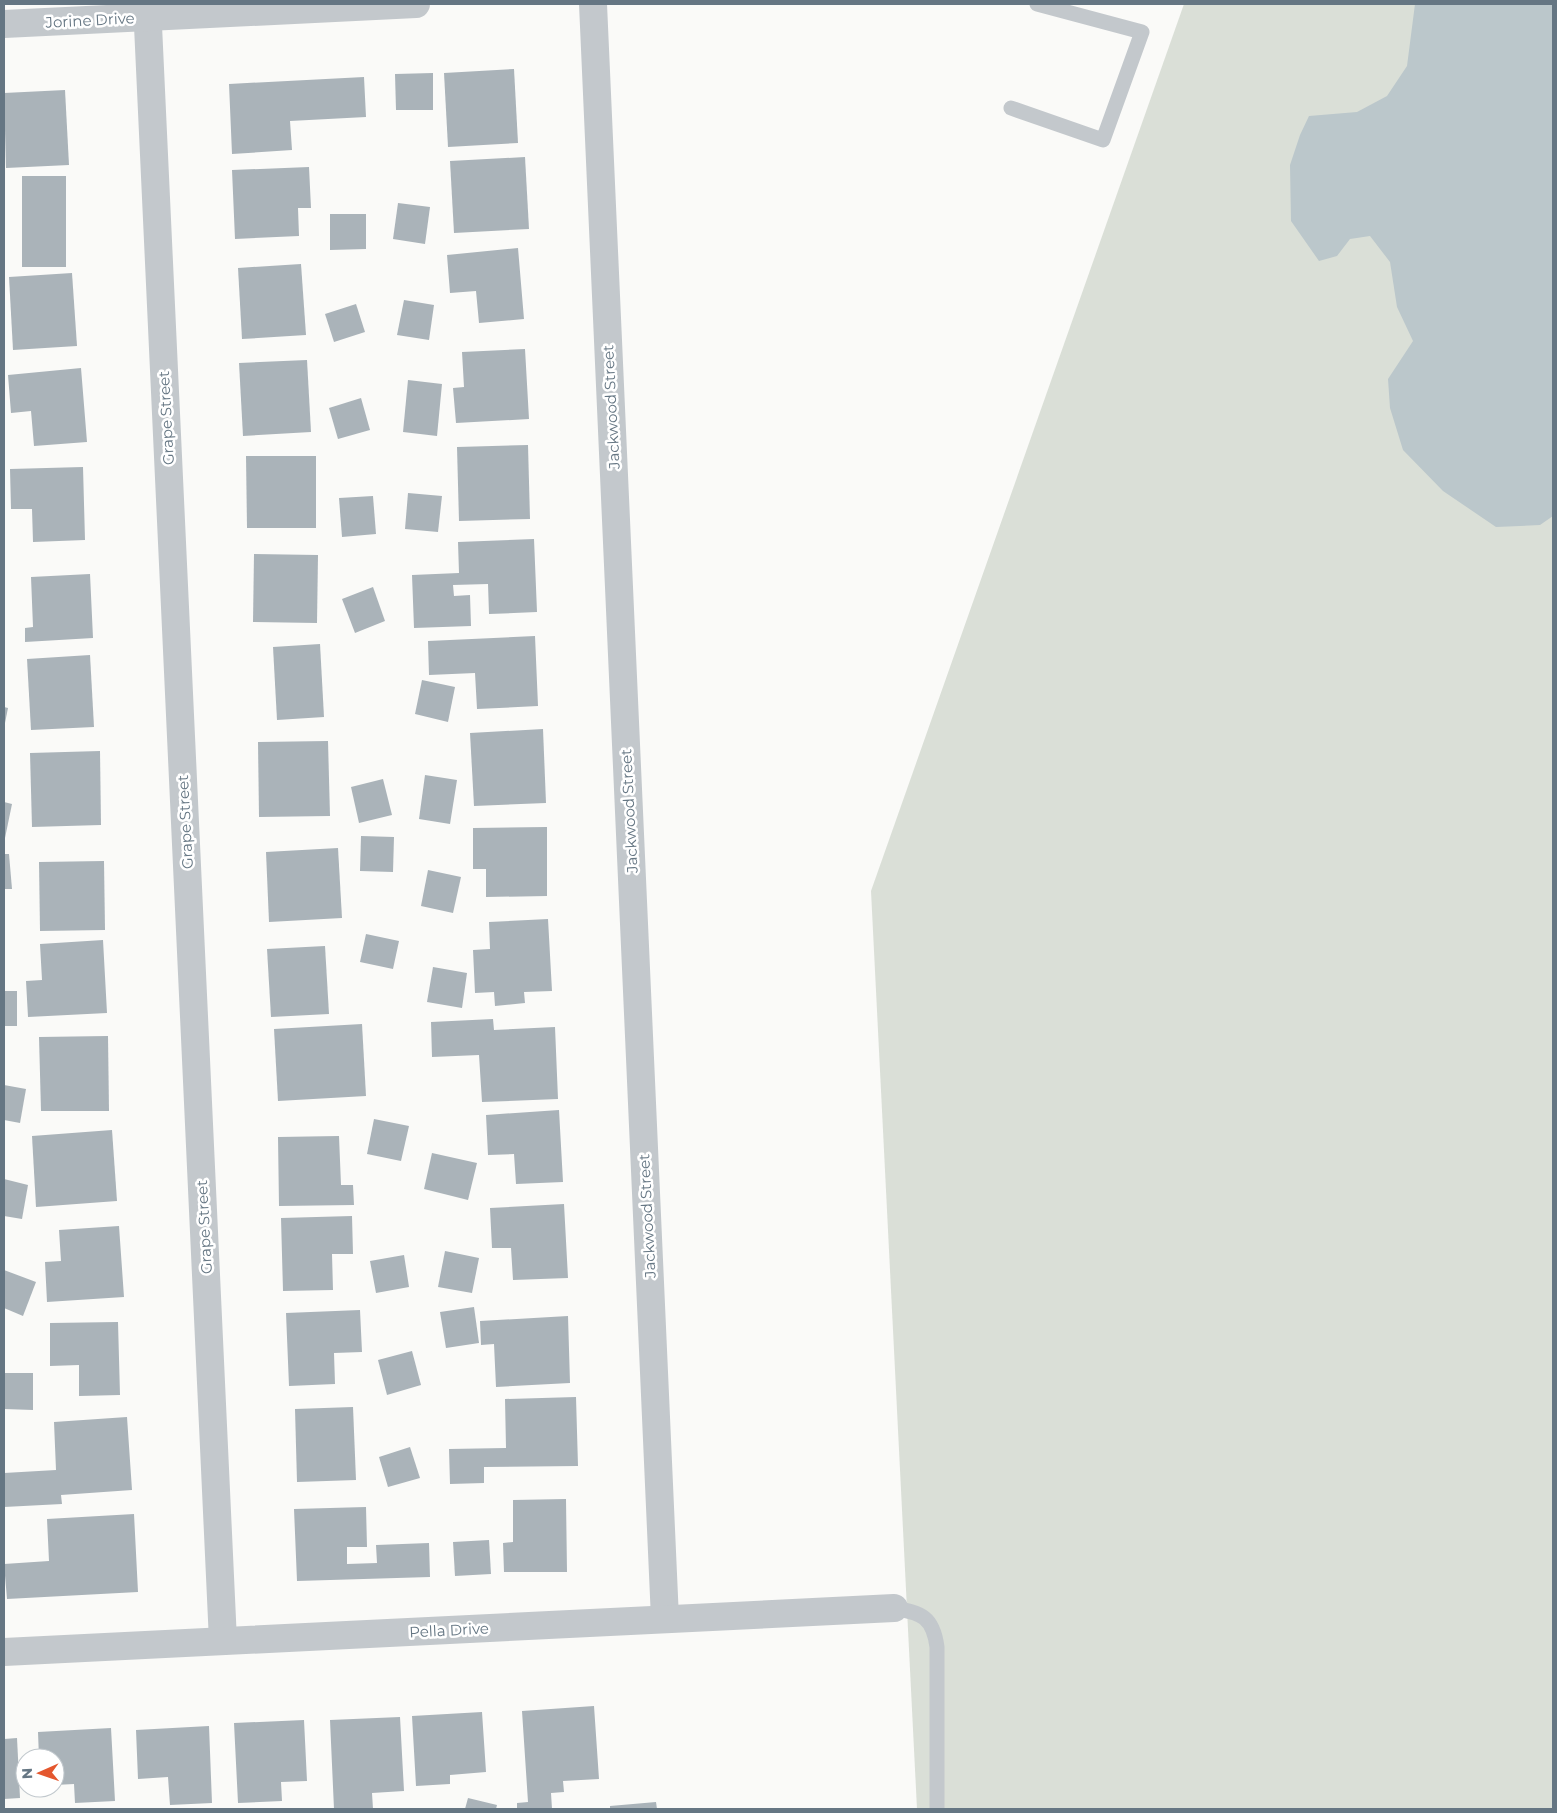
<svg xmlns="http://www.w3.org/2000/svg" width="1557" height="1813" font-family="Montserrat,sans-serif">
<rect width="100%" height="100%" fill="#fafaf8"/>
<polygon fill="#dadfd7" points="1184,4 1553,4 1553,1809 917,1809 871,891"/>
<polygon fill="#bbc7cb" points="1415,4 1553,4 1553,516 1540,525 1496,527 1443,491 1403,450 1390,408 1388,379 1413,341 1397,307 1390,262 1370,236 1350,239 1337,256 1319,261 1291,221 1290,165 1300,135 1309,116 1357,112 1387,96 1407,66"/>
<g fill="#aab3b9">
<polygon points="514,69 518,143 448,147 444,73"/>
<polygon points="433,73 433,110 396,110 395,74"/>
<polygon points="364,77 366,117 290,121 292,150 232,154 229,84"/>
<polygon points="65,90 69,165 6,168 4,93"/>
<polygon points="525,157 529,229 454,233 450,161"/>
<polygon points="309,167 311,208 298,208 299,236 235,239 232,170"/>
<rect x="22" y="176" width="44" height="91"/>
<polygon points="398,203 430,207 425,244 393,239"/>
<polygon points="330,214 366,214 366,249 330,250"/>
<polygon points="518,248 524,319 479,323 476,291 450,293 447,255"/>
<polygon points="301,264 306,335 242,339 238,268"/>
<polygon points="72,273 77,346 13,350 9,277"/>
<polygon points="404,300 434,305 429,340 397,335"/>
<polygon points="356,304 365,332 334,342 325,314"/>
<polygon points="525,349 529,419 456,423 453,388 464,387 462,352"/>
<polygon points="307,360 311,432 243,436 239,363"/>
<polygon points="81,368 87,442 34,446 31,411 11,413 8,375"/>
<polygon points="408,380 442,384 437,436 403,432"/>
<polygon points="361,398 370,430 338,439 329,408"/>
<polygon points="528,445 530,519 459,521 457,447"/>
<polygon points="246,456 316,456 316,528 247,528"/>
<polygon points="83,467 85,540 33,542 32,509 11,509 10,469"/>
<polygon points="408,493 442,496 438,532 405,529"/>
<polygon points="373,496 376,534 342,537 339,498"/>
<polygon points="534,539 537,612 489,614 488,584 453,585 454,596 470,595 471,626 414,628 412,575 459,573 458,542"/>
<polygon points="254,554 318,555 317,623 253,622"/>
<polygon points="90,574 93,638 25,642 25,628 33,627 31,577"/>
<polygon points="373,587 385,621 355,633 342,599"/>
<polygon points="535,636 538,706 477,709 475,673 429,675 428,641"/>
<polygon points="320,644 324,717 277,720 273,647"/>
<polygon points="90,655 94,727 31,730 27,659"/>
<polygon points="422,680 455,687 448,722 415,714"/>
<polygon points="4,707 8,708 5,723 4,722"/>
<polygon points="543,729 546,803 474,806 470,733"/>
<polygon points="328,741 330,816 259,817 258,742"/>
<polygon points="100,751 101,825 32,827 30,753"/>
<polygon points="425,775 457,780 450,824 419,819"/>
<polygon points="383,779 392,815 359,823 351,787"/>
<polygon points="4,802 12,804 5,838 4,838"/>
<polygon points="547,827 547,896 486,897 486,869 473,869 473,828"/>
<polygon points="361,836 394,837 393,872 360,871"/>
<polygon points="338,848 342,918 269,922 266,852"/>
<polygon points="4,854 9,854 12,889 4,889"/>
<polygon points="104,861 105,930 40,931 39,862"/>
<polygon points="428,870 461,877 453,913 421,906"/>
<polygon points="548,919 552,991 524,992 525,1003 495,1006 494,992 475,993 473,950 490,949 489,922"/>
<polygon points="366,934 399,941 393,969 360,962"/>
<polygon points="103,940 107,1013 28,1017 26,981 42,980 40,944"/>
<polygon points="325,946 329,1014 271,1017 267,949"/>
<polygon points="433,967 467,973 462,1008 427,1002"/>
<rect x="4" y="991" width="13" height="35"/>
<polygon points="493,1019 494,1030 555,1027 558,1099 482,1102 479,1055 432,1057 431,1022"/>
<polygon points="362,1024 366,1096 278,1101 274,1029"/>
<polygon points="108,1036 109,1111 41,1111 39,1037"/>
<polygon points="4,1085 26,1089 20,1123 4,1120"/>
<polygon points="559,1110 563,1182 516,1184 514,1154 488,1155 486,1115"/>
<polygon points="374,1119 409,1126 401,1161 367,1154"/>
<polygon points="112,1130 117,1201 36,1207 32,1136"/>
<polygon points="339,1136 341,1185 353,1185 354,1205 279,1206 278,1137"/>
<polygon points="432,1153 477,1163 468,1200 424,1189"/>
<polygon points="4,1179 28,1185 22,1219 4,1216"/>
<polygon points="564,1204 568,1278 513,1280 511,1248 492,1248 490,1208"/>
<polygon points="352,1216 353,1254 332,1254 333,1290 283,1291 281,1218"/>
<polygon points="119,1226 124,1297 47,1302 45,1262 61,1261 59,1230"/>
<polygon points="445,1251 479,1258 472,1293 438,1287"/>
<polygon points="404,1255 409,1287 376,1293 370,1261"/>
<polygon points="4,1270 36,1282 23,1316 4,1308"/>
<polygon points="474,1307 479,1343 446,1348 440,1312"/>
<polygon points="360,1310 362,1352 334,1353 335,1384 289,1386 286,1313"/>
<polygon points="568,1316 570,1383 496,1387 494,1344 481,1345 480,1321"/>
<polygon points="118,1322 120,1395 79,1396 79,1365 50,1366 50,1323"/>
<polygon points="412,1351 421,1385 387,1395 378,1360"/>
<polygon points="4,1373 33,1373 33,1410 4,1409"/>
<polygon points="576,1397 578,1466 484,1467 484,1483 450,1484 449,1449 506,1448 505,1399"/>
<polygon points="353,1407 356,1480 297,1482 295,1409"/>
<polygon points="127,1417 132,1490 61,1495 62,1504 4,1507 4,1473 56,1470 54,1422"/>
<polygon points="410,1447 420,1478 388,1487 379,1457"/>
<polygon points="566,1499 567,1572 504,1572 503,1543 513,1542 513,1500"/>
<polygon points="366,1507 367,1547 347,1547 347,1564 377,1563 376,1545 429,1543 430,1577 297,1581 294,1509"/>
<polygon points="134,1514 138,1592 7,1599 4,1564 49,1561 47,1519"/>
<polygon points="489,1540 491,1574 455,1576 453,1542"/>
<polygon points="594,1706 599,1779 563,1781 564,1792 551,1793 552,1809 517,1809 517,1803 528,1802 522,1711"/>
<polygon points="482,1712 486,1772 450,1775 450,1784 416,1786 412,1716"/>
<polygon points="400,1717 404,1791 372,1793 373,1809 334,1809 330,1720"/>
<polygon points="304,1720 307,1781 281,1782 282,1801 238,1803 234,1723"/>
<polygon points="209,1726 212,1803 170,1805 168,1777 138,1779 136,1730"/>
<polygon points="111,1728 115,1801 75,1803 74,1784 55,1785 55,1758 39,1758 38,1732"/>
<polygon points="17,1738 20,1798 4,1799 4,1739"/>
<polygon points="468,1798 497,1805 496,1809 465,1809"/>
<polygon points="656,1802 657,1809 610,1809 610,1806"/>
</g>
<g fill="none" stroke-linecap="round" stroke-linejoin="round">
<g stroke="#c3c8cc" stroke-width="15">
<polyline points="1011,108 1103,140 1142,32 1037,4"/>
<path d="M894 1608C922 1613 933 1617 937 1647V1809"/>
</g>
<g stroke="#c3c8cc" stroke-width="28">
<polyline points="147,4 223,1641"/>
<polyline points="593,4 665,1619"/>
<polyline points="4,24 416,4"/>
<polyline points="4,1652 894,1608"/>
</g>
</g>
<g text-anchor="middle" dominant-baseline="central" stroke-width="5" stroke-linejoin="round" paint-order="stroke">
<g font-size="15" fill="#657683" stroke="#fff">
<text transform="translate(90 20) rotate(-3)">Jorine Drive</text>
<text transform="translate(611 407) rotate(-93)">Jackwood Street</text>
<text transform="translate(166 418) rotate(-93)">Grape Street</text>
<text transform="translate(629 811) rotate(-93)">Jackwood Street</text>
<text transform="translate(185 822) rotate(-93)">Grape Street</text>
<text transform="translate(647 1216) rotate(-93)">Jackwood Street</text>
<text transform="translate(204 1227) rotate(-93)">Grape Street</text>
<text transform="translate(449 1630) rotate(-3)">Pella Drive</text>
</g>
</g>
<rect width="1557" height="1813" fill="none" stroke="#657683" stroke-width="10"/>
<g transform="translate(40 1773) rotate(268)"><circle r="24" fill="#ffffff" stroke="#c1c8cd"/>
<path d="M0-4L9 19L0 12L-9 19Z" fill="#e4572e"/>
<text y="-8" font-size="14" font-weight="bold" text-anchor="middle" fill="#657683">N</text>
</g>
</svg>
